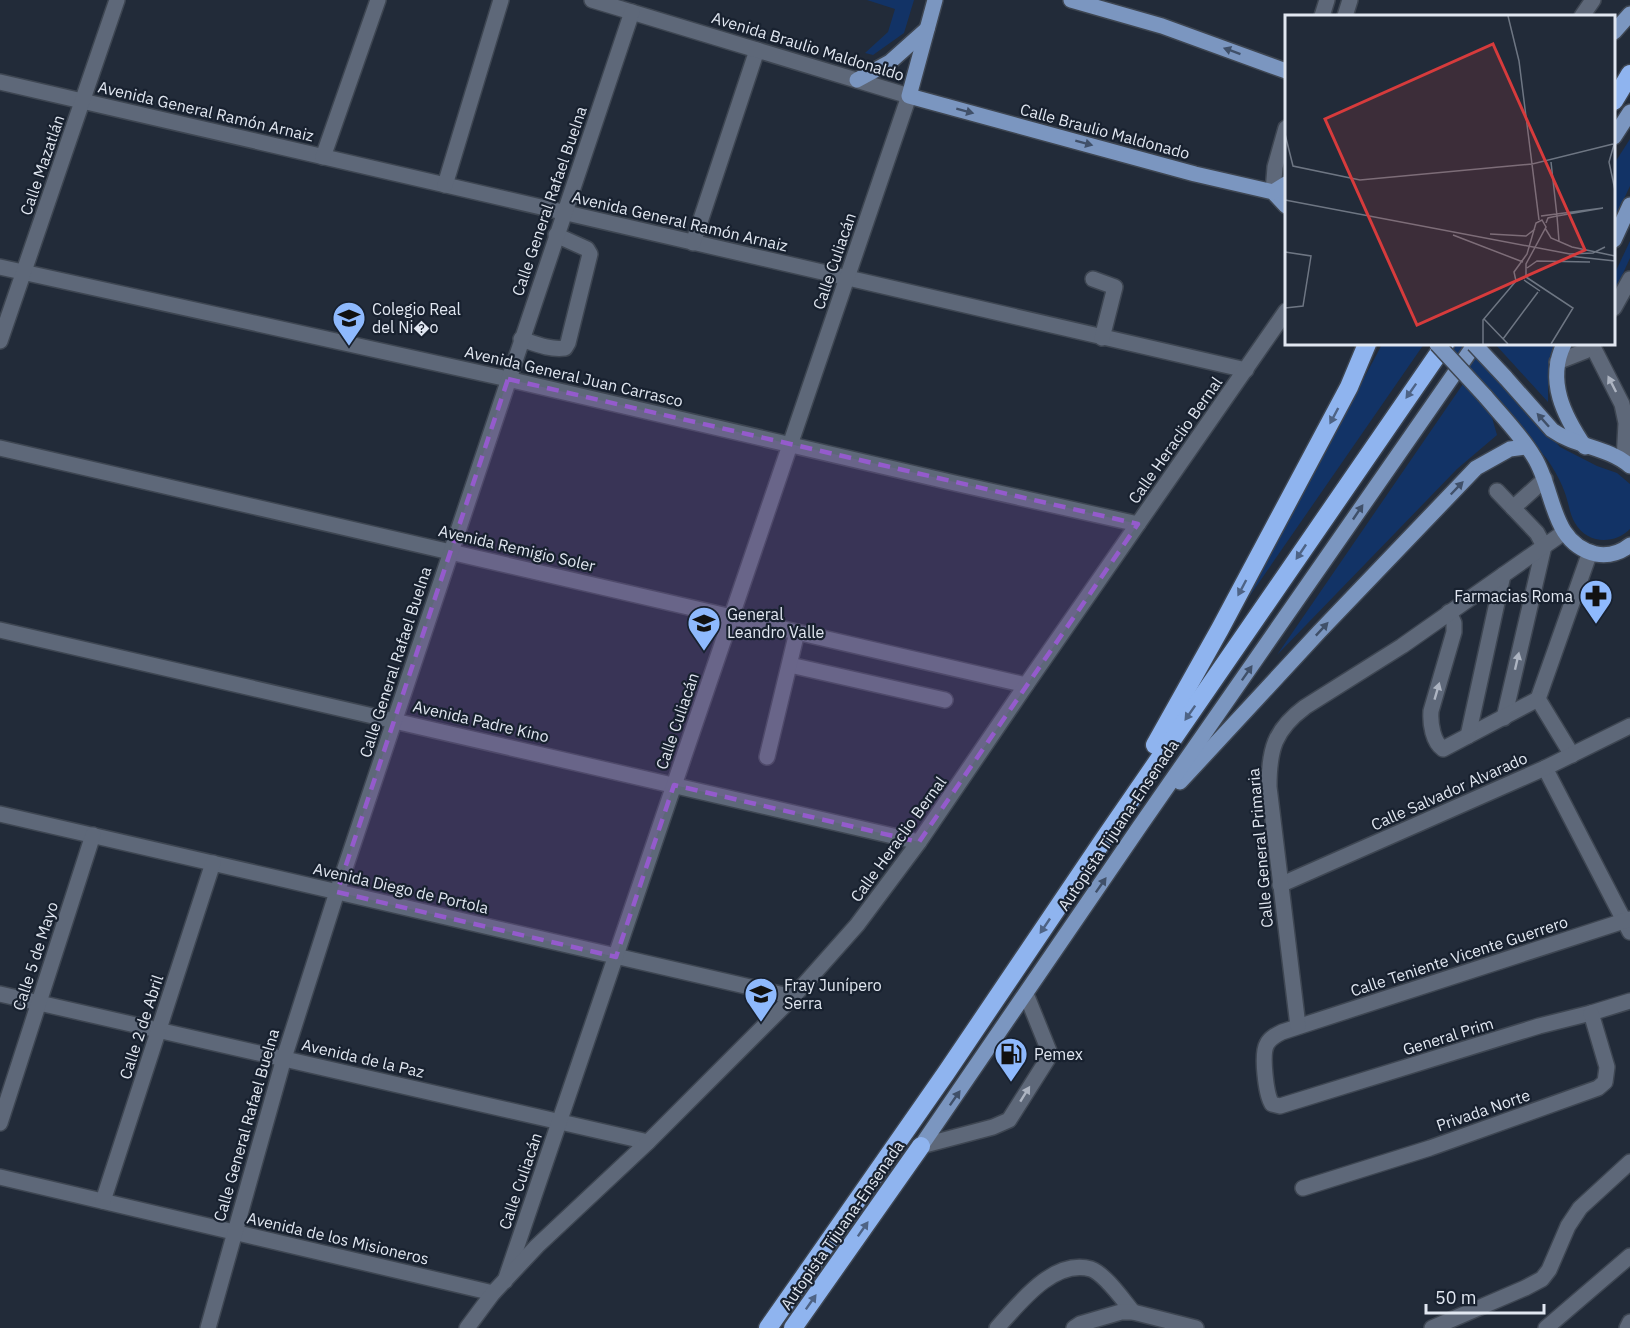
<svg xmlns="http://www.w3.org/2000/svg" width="1630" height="1328" font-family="'IBM Plex Sans',sans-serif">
<rect width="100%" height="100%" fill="#222b39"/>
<g fill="#123366">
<polygon points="867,0 914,0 904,33 873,55 865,53 888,32 895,9"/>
<polygon points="1630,139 1630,186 1614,220 1614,164"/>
<polygon points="1630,241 1630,258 1614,293 1614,275"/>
<polygon points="1382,344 1424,344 1242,607 1379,350"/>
<path d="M1447 344H1466L1560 447 1597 466 1617 473 1630 484V529C1614 545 1587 544 1575 523 1570 515 1569 505 1566 496 1562 483 1555 471 1547 459Z"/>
<polygon points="1495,344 1554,344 1548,368 1548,402"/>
<polygon points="1463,384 1491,414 1497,435 1457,469 1277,655"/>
</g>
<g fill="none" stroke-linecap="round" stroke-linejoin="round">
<g stroke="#3e4652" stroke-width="18">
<g id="minor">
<polyline points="1322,16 1327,0"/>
<polyline points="1345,16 1350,0"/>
<polyline points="1582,16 1593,0"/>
<polyline points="0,82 1246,370"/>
<polyline points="323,157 378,0"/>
<polyline points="445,185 501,0"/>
<polyline points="1273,192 1275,167 1286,128"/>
<polyline points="693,243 757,50"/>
<polyline points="0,267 508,379 959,484 1138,524"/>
<polyline points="1093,279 1115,287 1102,338"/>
<polyline points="1614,308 1630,279"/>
<path d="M521 339C536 344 550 350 565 348L568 343 590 254 587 249 556 235"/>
<polyline points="0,341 117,0"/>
<polyline points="1592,345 1622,404 1626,423 1624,461"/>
<polyline points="1557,362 1585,351 1593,344"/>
<polyline points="0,448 1026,685"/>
<polyline points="1497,491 1537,533 1544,546 1504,718"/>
<polyline points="1513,508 1545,479"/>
<path d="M1449 612 1454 623V632L1431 711C1430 724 1433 742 1443 749L1538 699 1590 552"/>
<polyline points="0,630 919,842"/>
<polyline points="790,665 945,700"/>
<polyline points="1538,699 1572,755"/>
<polyline points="1468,736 1503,575"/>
<polyline points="767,757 797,632"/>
<polyline points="1545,768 1630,932"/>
<polyline points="0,814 793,997"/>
<polyline points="1280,885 1545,768 1630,726"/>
<path d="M1630 919 1282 1032C1276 1035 1270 1038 1267 1044 1261 1054 1266 1095 1272 1104L1280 1106 1539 1026 1591 1013 1630 1001"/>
<polyline points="0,994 648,1142"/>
<path d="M1298 1026 1269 787C1269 750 1274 730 1305 707L1402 646 1563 533"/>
<polyline points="0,1123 93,835"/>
<polyline points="921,1146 993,1127 1009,1120 1047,1060 1049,1051 1026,994"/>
<polyline points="0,1177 493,1293"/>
<polyline points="1303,1188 1430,1148 1598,1088 1605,1082 1607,1067 1591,1013"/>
<polyline points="103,1201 213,863"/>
<polyline points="505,1281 909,96 592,0"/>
<polyline points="208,1328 284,1058 337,892 632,12"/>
<polyline points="467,1328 493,1293 537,1246 648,1142 793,997 857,925 919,842 1026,685 1286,311"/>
<path d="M997 1328C1018 1305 1053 1258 1091 1269 1105 1274 1123 1300 1133 1312"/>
<polyline points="1074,1328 1080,1324 1121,1312 1133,1312 1196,1328"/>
<polyline points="1432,1328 1525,1288 1542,1279 1549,1270 1568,1226 1580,1208 1630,1162"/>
<polyline points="1546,1328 1630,1256"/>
<polyline points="1627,1328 1630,1322"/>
</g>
</g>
<g stroke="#3e4652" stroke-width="18">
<g id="major">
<polyline points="935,0 909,96 1195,174 1273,192 1286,206"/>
<polyline points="1071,0 1162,26 1286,71"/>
<polyline points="1614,32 1630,14"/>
<polyline points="857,80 890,62 927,29"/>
<polyline points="1614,137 1630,112"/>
<polyline points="1273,192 1286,184"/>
<polyline points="1614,240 1630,205"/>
<path d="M1564 344C1546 381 1564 416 1585 447"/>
<path d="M1505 377 1552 430C1576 447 1608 447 1630 466"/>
<path d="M1485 396C1501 415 1521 435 1534 457 1555 490 1550 543 1596 554 1608 556 1620 553 1630 545"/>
<polyline points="1180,782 1319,632 1476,468 1510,449 1526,447"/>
<polyline points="921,1146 1140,826 1475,344"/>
</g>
</g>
<g stroke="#3e4652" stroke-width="21">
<g id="highway">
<polyline points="1614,101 1630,74"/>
<polyline points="1155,745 1220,629 1349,387 1367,344"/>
<polyline points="768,1328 946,1073 1104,839 1445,344"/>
<polyline points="793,1328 921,1146"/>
</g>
</g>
<use href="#minor" stroke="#5e6879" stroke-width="15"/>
<use href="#major" stroke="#7b96c0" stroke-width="15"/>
<use href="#highway" stroke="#8fb4ef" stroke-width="18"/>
<g stroke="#3e4652" stroke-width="18" stroke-linecap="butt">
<g id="major-bridge">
<polyline points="1437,344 1485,396"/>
<polyline points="1474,344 1505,377"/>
</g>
</g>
<use href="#major-bridge" stroke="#7b96c0" stroke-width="15"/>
</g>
<defs><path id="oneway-solid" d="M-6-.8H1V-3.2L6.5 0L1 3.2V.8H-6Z" transform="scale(1.5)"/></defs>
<g fill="#405069">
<use href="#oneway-solid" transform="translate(1232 51) rotate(-160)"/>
<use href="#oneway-solid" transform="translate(965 111) rotate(15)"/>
<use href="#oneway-solid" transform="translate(1084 143) rotate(15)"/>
<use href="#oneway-solid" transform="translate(1543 420) rotate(-132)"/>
<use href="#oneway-solid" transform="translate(1457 488) rotate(-46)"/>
<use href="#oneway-solid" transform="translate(1358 512) rotate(-56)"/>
<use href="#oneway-solid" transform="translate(1322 629) rotate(-47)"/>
<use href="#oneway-solid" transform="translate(1247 673) rotate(-55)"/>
<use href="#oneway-solid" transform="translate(1101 885) rotate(-55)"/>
<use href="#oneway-solid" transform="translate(955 1098) rotate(-55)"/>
</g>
<g fill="#adb4c1">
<use href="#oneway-solid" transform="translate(1612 384) rotate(-117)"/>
<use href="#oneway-solid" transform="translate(1517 661) rotate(-77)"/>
<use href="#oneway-solid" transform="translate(1437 691) rotate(-74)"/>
<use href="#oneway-solid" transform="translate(1025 1094) rotate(-58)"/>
</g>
<g fill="#4e6385">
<use href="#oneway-solid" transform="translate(1411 391) rotate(125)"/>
<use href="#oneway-solid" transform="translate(1334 416) rotate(118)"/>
<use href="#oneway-solid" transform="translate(1301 552) rotate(124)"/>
<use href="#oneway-solid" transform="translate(1242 588) rotate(118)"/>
<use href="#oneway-solid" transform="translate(1190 713) rotate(125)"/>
<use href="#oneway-solid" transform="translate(1045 926) rotate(124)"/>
<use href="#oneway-solid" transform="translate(863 1229) rotate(-55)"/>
<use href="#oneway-solid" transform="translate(811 1302) rotate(-55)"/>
</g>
<path fill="#945bcc" fill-opacity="0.2" stroke="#945bcc" stroke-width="4.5" stroke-dasharray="12 8" stroke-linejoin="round" d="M508 379 1138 524 919 842 674 785 616 957 337 892Z"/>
<defs>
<g id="school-pin" transform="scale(1.725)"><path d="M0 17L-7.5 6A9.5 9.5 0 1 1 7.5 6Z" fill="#8eb9fd" stroke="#18212f"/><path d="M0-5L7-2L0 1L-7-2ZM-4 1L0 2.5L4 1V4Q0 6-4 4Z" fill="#111"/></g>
<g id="pharmacy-pin" transform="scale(1.725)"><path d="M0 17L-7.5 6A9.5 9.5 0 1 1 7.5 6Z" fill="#8eb9fd" stroke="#18212f"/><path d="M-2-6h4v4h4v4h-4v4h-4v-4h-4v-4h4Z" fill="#111"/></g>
<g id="fuel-pin" transform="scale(1.725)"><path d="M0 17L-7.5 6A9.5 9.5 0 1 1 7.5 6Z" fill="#8eb9fd" stroke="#18212f"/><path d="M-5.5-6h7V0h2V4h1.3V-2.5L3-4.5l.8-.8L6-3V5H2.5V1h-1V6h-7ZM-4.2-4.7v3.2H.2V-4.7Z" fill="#111"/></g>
</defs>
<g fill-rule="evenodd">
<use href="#school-pin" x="349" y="318"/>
<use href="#pharmacy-pin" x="1596" y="596"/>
<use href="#school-pin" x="704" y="623"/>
<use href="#school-pin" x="761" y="994"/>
<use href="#fuel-pin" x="1011" y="1054"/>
</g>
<g text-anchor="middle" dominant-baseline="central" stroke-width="4.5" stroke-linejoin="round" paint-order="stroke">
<g font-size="16" fill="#e1e7f1" stroke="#18212f">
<text transform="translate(808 46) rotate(17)">Avenida Braulio Maldonaldo</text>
<text transform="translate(206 111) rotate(13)">Avenida General Ramón Arnaiz</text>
<text transform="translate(1105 131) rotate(15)">Calle Braulio Maldonado</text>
<text transform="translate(42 165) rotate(-71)">Calle Mazatlán</text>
<text transform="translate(549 201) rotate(-71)">Calle General Rafael Buelna</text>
<text transform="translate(680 221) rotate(13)">Avenida General Ramón Arnaiz</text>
<text transform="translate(834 261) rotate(-71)">Calle Culiacán</text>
<text transform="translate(574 376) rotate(13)">Avenida General Juan Carrasco</text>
<text transform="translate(1175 440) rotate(-55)">Calle Heraclio Bernal</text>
<text transform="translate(517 548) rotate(13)">Avenida Remigio Soler</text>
<text transform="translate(395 662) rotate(-72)">Calle General Rafael Buelna</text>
<text transform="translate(481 721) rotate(13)">Avenida Padre Kino</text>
<text transform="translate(677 721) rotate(-71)">Calle Culiacán</text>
<text transform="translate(1449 791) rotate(-24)">Calle Salvador Alvarado</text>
<text transform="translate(1118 825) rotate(-56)">Autopista Tijuana-Ensenada</text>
<text transform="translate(898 839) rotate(-54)">Calle Heraclio Bernal</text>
<text transform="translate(1260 848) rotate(-95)">Calle General Primaria</text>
<text transform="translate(401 888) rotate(13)">Avenida Diego de Portola</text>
<text transform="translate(35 956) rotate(-72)">Calle 5 de Mayo</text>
<text transform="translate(1459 956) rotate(-18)">Calle Teniente Vicente Guerrero</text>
<text transform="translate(141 1027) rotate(-72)">Calle 2 de Abril</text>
<text transform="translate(1448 1036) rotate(-17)">General Prim</text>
<text transform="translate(363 1058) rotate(13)">Avenida de la Paz</text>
<text transform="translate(1483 1110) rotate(-19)">Privada Norte</text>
<text transform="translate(246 1125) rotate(-74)">Calle General Rafael Buelna</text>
<text transform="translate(520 1181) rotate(-71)">Calle Culiacán</text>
<text transform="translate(842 1225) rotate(-55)">Autopista Tijuana-Ensenada</text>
<text transform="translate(338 1238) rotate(13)">Avenida de los Misioneros</text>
</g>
<g font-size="16" fill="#e1e7f1" stroke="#18212f" text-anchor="start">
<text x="372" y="309">Colegio Real<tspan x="372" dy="18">del Ni�o</tspan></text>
<text x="1573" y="596" text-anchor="end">Farmacias Roma</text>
<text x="727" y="614">General<tspan x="727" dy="18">Leandro Valle</tspan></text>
<text x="784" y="985">Fray Junípero<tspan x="784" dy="18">Serra</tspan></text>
<text x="1034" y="1054">Pemex</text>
</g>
</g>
<g transform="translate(1285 15)">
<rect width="330" height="330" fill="#222b39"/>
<path fill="none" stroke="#6e7683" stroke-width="1.5" d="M0 119 8 151 75 165 247 149 234 46 223 1M330 126 324 147 330 175M0 185 285 239 308 238 320 232M256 201 318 193 272 201 274 226M254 205 247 149 328 129M257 205 261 212 241 249V262L231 266 229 257 242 239 251 208ZM261 208 263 203 272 201 266 147M260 213 266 223 287 232 330 241M205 219 241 221 250 214M168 220 238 247M0 237 26 241 18 291 0 293M284 241 330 246M242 253 252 246 305 247M241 262 288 293 266 329M239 265 255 276M199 304 223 329M218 324 253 277M198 329V305L231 266"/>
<path fill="#d73b3c" fill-opacity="0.15" stroke="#d73b3c" stroke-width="3" d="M208 29 300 235 132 310 40 104Z"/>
<rect width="330" height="330" fill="none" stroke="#e1e7f1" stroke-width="3"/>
</g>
<path d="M1426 1304v9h118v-9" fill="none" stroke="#e1e7f1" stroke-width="3"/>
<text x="1435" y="1304" font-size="18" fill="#e1e7f1" stroke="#18212f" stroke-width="4.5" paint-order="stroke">50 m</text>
</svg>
